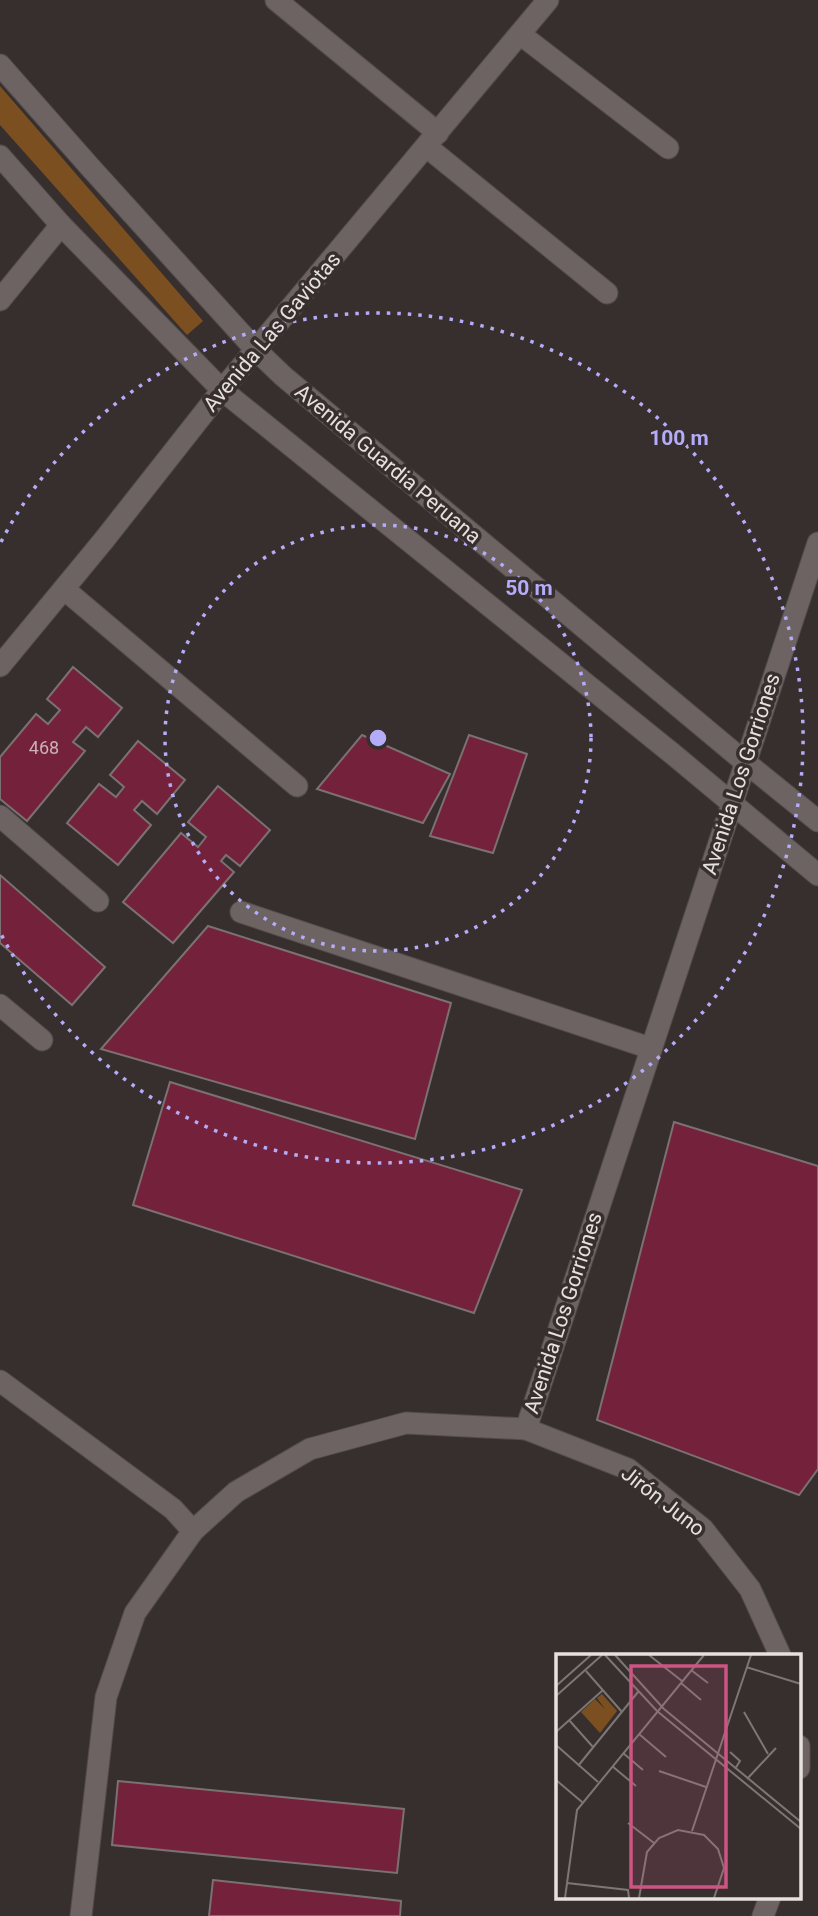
<svg xmlns="http://www.w3.org/2000/svg" width="818" height="1916" font-family="Roboto,sans-serif">
<rect width="100%" height="100%" fill="#372f2e"/>
<polygon fill="#7c4f20" points="0,86 203,321 187,335 0,125"/>
<g fill="#74223b" stroke="#7b7173" stroke-width="2">
<polygon points="73,667 122,708 98,737 86,727 73,742 85,751 27,821 0,799 0,757 36,714 48,724 60,710 47,699"/>
<polygon points="362,735 450,774 423,823 317,789"/>
<polygon points="469,735 527,754 493,853 430,836"/>
<polygon points="138,741 185,780 157,814 142,801 134,810 151,825 118,865 67,823 99,784 116,797 124,787 110,775"/>
<polygon points="218,786 270,830 240,866 226,855 221,861 234,872 173,943 123,902 181,833 198,847 206,837 188,822"/>
<polygon points="0,875 105,967 72,1005 0,943"/>
<polygon points="208,926 451,1003 415,1139 101,1049"/>
<polygon points="170,1082 522,1190 474,1313 133,1205"/>
<polygon points="674,1122 818,1166 818,1469 799,1495 597,1420"/>
<polygon points="118,1781 404,1809 397,1873 112,1845"/>
<polygon points="213,1880 401,1901 400,1916 209,1916"/>
</g>
<g fill="none" stroke-linecap="round" stroke-linejoin="round">
<g stroke="#524c4b" stroke-width="23">
<g id="minor">
<polyline points="276,0 438,133"/>
<polyline points="520,34 668,148"/>
<polyline points="0,65 90,167 256,350 283,376 745,762 818,821"/>
<polyline points="427,147 607,293"/>
<polyline points="0,156 61,225 222,390 674,755 818,875"/>
<polyline points="0,300 61,225"/>
<polyline points="64,589 297,786"/>
<polyline points="0,666 104,540 222,390 548,0"/>
<polyline points="0,816 98,901"/>
<polyline points="241,912 650,1048"/>
<polyline points="0,1005 42,1040"/>
<polyline points="0,1381 173,1509 193,1531"/>
<polyline points="526,1429 818,543"/>
<polyline points="799,1746 799,1768"/>
<polyline points="81,1916 106,1697 135,1613 193,1531 236,1492 310,1449 406,1423 526,1429 628,1469 703,1529 750,1589 780,1655"/>
<polyline points="763,1916 770,1897"/>
</g>
</g>
<use href="#minor" stroke="#6c6362" stroke-width="21"/>
</g>
<g fill="none" stroke="#b5acf9" stroke-width="3.5" stroke-dasharray="3.5 7">
<circle cx="378" cy="738" r="213"/>
<path d="M1 542A425 425 0 1 1 1 934"/>
</g>
<g text-anchor="middle" dominant-baseline="central" stroke-width="7" stroke-linejoin="round" paint-order="stroke">
<g font-size="18" fill="#cab1b7">
<text x="44" y="747">468</text>
</g>
<g font-size="21" fill="#e6e1e0" stroke="#372f2e">
<text transform="translate(272 332) rotate(-50)">Avenida Las Gaviotas</text>
<text transform="translate(388 464) rotate(40)">Avenida Guardia Peruana</text>
<text transform="translate(741 774) rotate(-72)">Avenida Los Gorriones</text>
<text transform="translate(563 1313) rotate(-72)">Avenida Los Gorriones</text>
<text transform="translate(663 1501) rotate(38)">Jirón Juno</text>
</g>
</g>
<g transform="translate(556 1654)">
<rect width="245" height="245" fill="#372f2e"/>
<path d="M46 40 61 57 44 79 25 58 39 45 49 55 41 44Z" fill="#7c4f20"/>
<path fill="none" stroke="#7d7675" stroke-width="2" d="M49 1 101 57 245 175M59 1 108 55 245 168M93 1 126 27M190 13 245 30M135 16 152 29M30 17 66 58M125 29 145 46M0 32 35 1M0 42 46 1M188 58 212 100M13 66 37 93M0 78 47 36M83 80 110 103M0 91 42 128M174 98 184 107 179 115M67 99 87 116M22 112 82 38M56 112 80 132M103 117 150 133M191 125 220 94M0 126 26 148M72 169 98 189M136 177 195 1M11 229 72 236 73 244M9 244 21 156 148 1M83 244 91 198 103 184 122 176 148 181 162 195 168 214 158 244"/>
<path fill="#cd5483" fill-opacity="0.15" stroke="#cd5483" stroke-width="3.5" d="M75 12H170V233H75Z"/>
<rect width="245" height="245" fill="none" stroke="#e6e1e0" stroke-width="3.5"/>
</g>
<circle cx="378" cy="738" r="10" fill="#b5acf9" stroke="#372f2e" stroke-width="3.5"/>
<g font-size="21" text-anchor="middle" font-weight="bold" fill="#b5acf9" stroke="#372f2e" stroke-width="7" stroke-linejoin="round" paint-order="stroke">
<text x="679" y="445">100 m</text>
<text x="529" y="595">50 m</text>
</g>
</svg>
